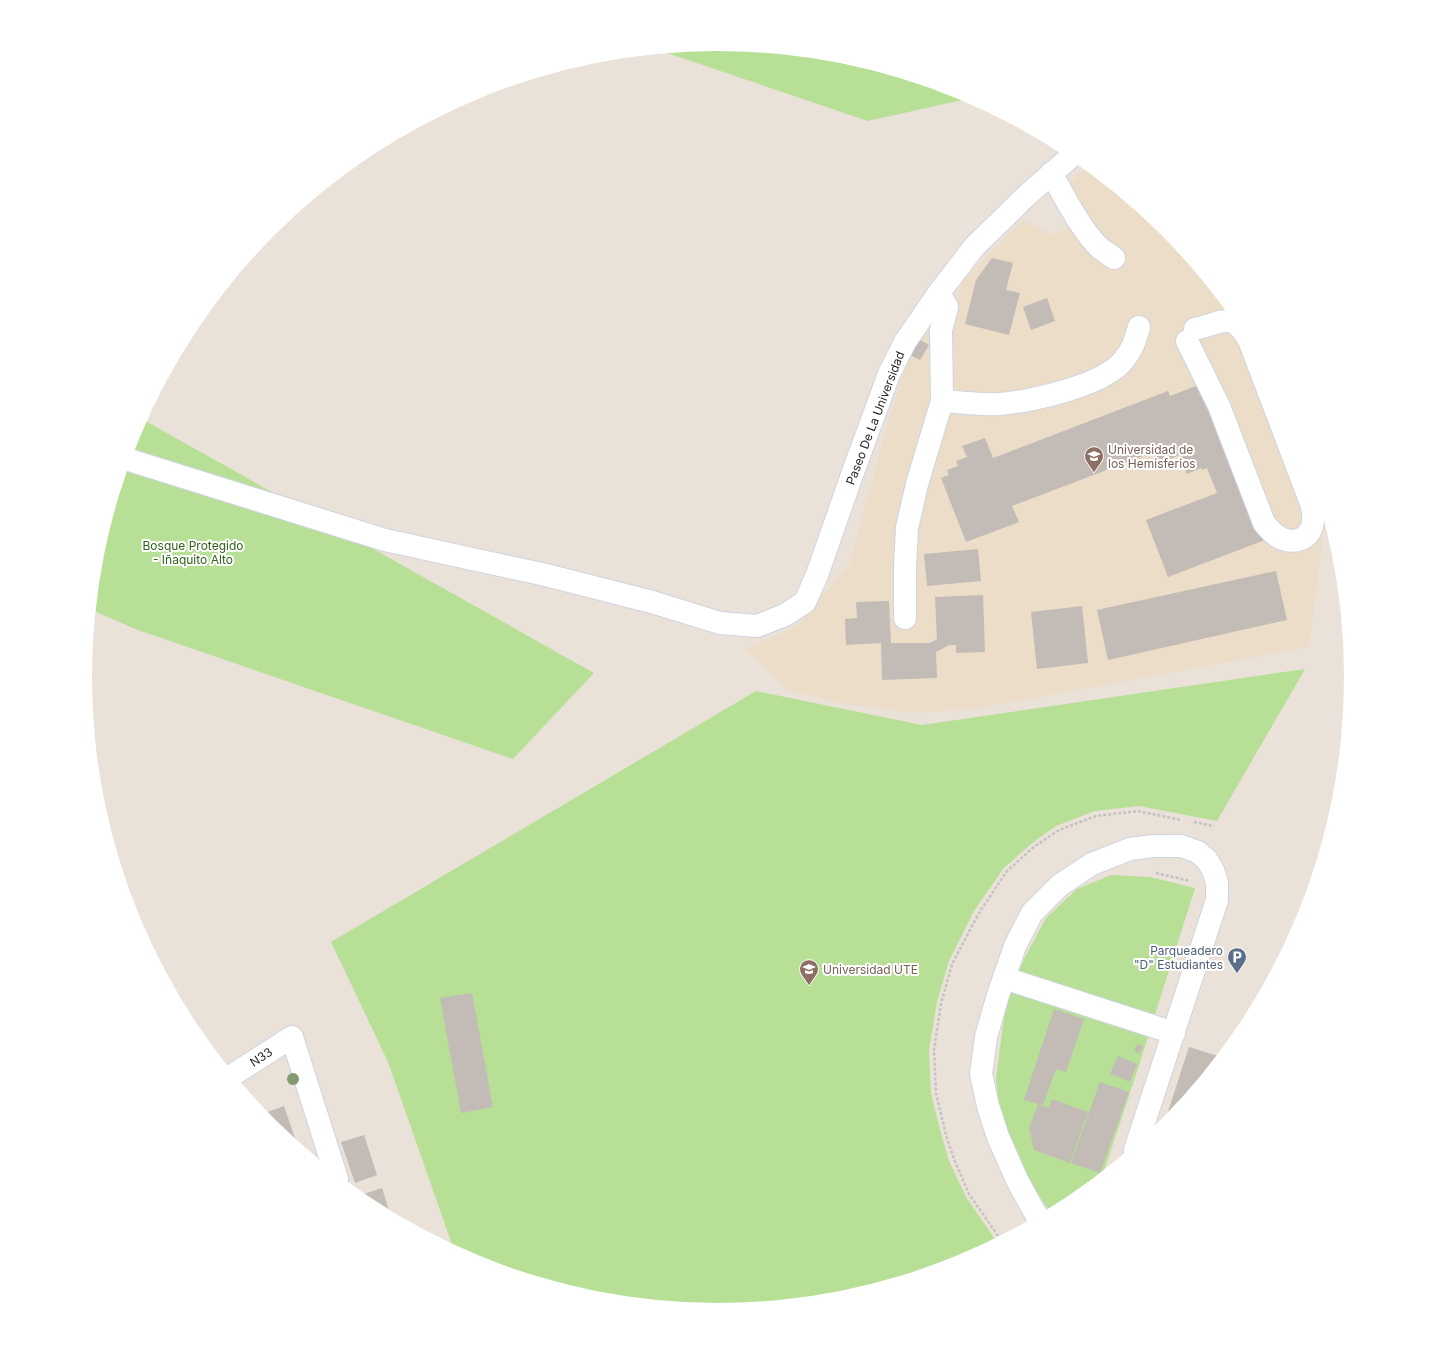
<svg xmlns="http://www.w3.org/2000/svg" width="1436" height="1354" font-family="Inter,sans-serif">
<rect width="100%" height="100%" fill="#eae1d9"/>
<polygon fill="#ecddc8" points="1087,165 1166,230 1244,326 1303,435 1326,511 1309,647 975,709 914,713 839,703 788,690 745,649 797,626 850,563 892,408 909,356 924,329 953,331 961,283 1023,220 1053,235 1070,227 1059,195"/>
<g fill="#b7e096">
<polygon points="718,44 842,56 960,92 971,98 868,121 658,50"/>
<polygon points="142,419 594,673 513,759 135,629 92,610 97,553 133,435"/>
<polygon points="1305,669 1217,821 1139,806 1095,811 1056,826 1032,843 1003,869 974,911 949,961 937,1002 929,1050 931,1094 942,1137 949,1161 966,1197 997,1242 960,1262 841,1298 718,1310 594,1298 476,1262 454,1250 388,1062 331,942 756,691 922,725"/>
<polygon points="1111,875 1150,877 1195,888 1134,1081 1102,1177 1069,1203 1051,1213 1018,1166 1000,1115 996,1078 1006,1002 1025,957 1046,918 1077,889"/>
</g>
<g fill="#c2bbb6">
<polygon points="992,258 1013,263 1006,290 1020,293 1009,335 965,324 976,280"/>
<polygon points="1047,298 1055,321 1031,330 1023,307"/>
<polygon points="917,338 929,345 920,360 908,354"/>
<polygon points="1201,384 1265,540 1168,577 1146,520 1217,493 1207,468 1202,470 1201,468 1187,474 1180,455 1158,463 1154,452 1012,506 1019,522 966,542 941,478 949,475 947,470 958,466 956,461 967,457 962,446 985,438 993,458 1168,391 1170,396"/>
<polygon points="978,549 981,581 927,586 924,554"/>
<polygon points="1276,571 1287,620 1108,660 1097,610"/>
<polygon points="983,595 985,652 956,653 956,645 949,645 936,652 937,678 882,680 881,643 846,645 845,619 857,618 856,602 889,601 891,643 930,643 937,639 935,597"/>
<polygon points="1082,606 1088,663 1037,669 1031,612"/>
<polygon points="472,993 493,1107 461,1113 440,998"/>
<polygon points="1054,1009 1084,1019 1066,1072 1056,1069 1043,1105 1024,1100"/>
<polygon points="1137,1044 1143,1046 1139,1054 1134,1051"/>
<polygon points="1189,1047 1221,1057 1163,1127"/>
<polygon points="1118,1056 1137,1064 1130,1082 1110,1074"/>
<polygon points="1100,1082 1129,1092 1100,1173 1071,1163"/>
<polygon points="1052,1099 1088,1112 1070,1163 1034,1150 1029,1128 1038,1104 1048,1108"/>
<polygon points="284,1106 298,1147 270,1124 262,1114"/>
<polygon points="364,1135 377,1175 355,1183 341,1142"/>
<polygon points="382,1188 391,1217 366,1203 358,1196"/>
</g>
<g fill="none" stroke-linecap="round" stroke-linejoin="round">
<g stroke="#cfd4e1" stroke-width="24">
<g id="minor">
<path d="M1051 173C1064 196 1082 232 1101 249 1105 252 1110 255 1114 258"/>
<path d="M1187 341 1219 406 1264 523C1270 530 1276 538 1286 540 1289 541 1295 541 1298 540 1315 535 1315 517 1311 503L1249 340C1232 310 1222 323 1195 329"/>
<path d="M942 401C961 402 981 405 1000 404 1032 401 1101 386 1122 362 1132 351 1135 341 1139 327"/>
<polyline points="126,459 385,540 546,575 652,602 720,623 757,626 785,615 805,602 817,575 853,472 889,374 905,342 938,294 974,247 1025,197 1074,154"/>
<polyline points="905,618 905,567 907,528 917,484 942,401 941,330 947,307 943,300 938,294"/>
<polyline points="1004,978 1174,1033"/>
<polyline points="231,1076 292,1037 337,1179"/>
<polyline points="1039,1220 1017,1180 998,1137 988,1106 981,1074 986,1037 998,995 1015,946 1032,913 1060,885 1092,864 1130,849 1153,846 1181,846 1198,852 1207,860 1213,870 1217,883 1217,900 1135,1150"/>
</g>
</g>
<g stroke="#c3c3c3" stroke-width="2.5" stroke-dasharray="3 2" stroke-linecap="butt">
<polyline points="1194,822 1214,826"/>
<polyline points="1156,873 1190,881"/>
<polyline points="1001,1240 969,1194 954,1159 946,1135 936,1093 934,1050 941,1004 952,964 979,913 1007,871 1035,846 1059,830 1096,816 1138,811 1181,820"/>
</g>
<use href="#minor" stroke="#fff" stroke-width="22"/>
</g>
<circle fill="#849b70" cx="293" cy="1079" r="6"/>
<defs>
<g id="university-pin" transform="scale(1)"><path d="M0 17L-7.5 6A9.5 9.5 0 1 1 7.5 6Z" fill="#8d6e63" stroke="#fff"/><path d="M0-5L7-2L0 1L-7-2ZM-4 1L0 2.5L4 1V4Q0 6-4 4Z" fill="#fff"/></g>
<g id="parking-pin" transform="scale(1)"><path d="M0 17L-7.5 6A9.5 9.5 0 1 1 7.5 6Z" fill="#5c6f8a" stroke="#fff"/><path d="M-3.5-5.5H1a3.5 3.5 0 0 1 0 7H-1V5.5H-3.5ZM-1-3.4V-.6H.8a1.4 1.4 0 0 0 0-2.8Z" fill="#fff"/></g>
</defs>
<g fill-rule="evenodd">
<use href="#university-pin" x="1094" y="456"/>
<use href="#parking-pin" x="1237" y="957"/>
<use href="#university-pin" x="809" y="969"/>
</g>
<g text-anchor="middle" dominant-baseline="central" stroke-width="4" stroke-linejoin="round" paint-order="stroke">
<g font-size="12" fill="#282828" stroke="#fff">
<text transform="translate(875 418) rotate(-69)">Paseo De La Universidad</text>
<text transform="translate(261 1057) rotate(-33)">N33</text>
</g>
<g font-size="12" fill="#785e54" stroke="#fff" text-anchor="start">
<text x="1108" y="449">Universidad de<tspan x="1108" dy="14">los Hemisferios</tspan></text>
<text x="823" y="969">Universidad UTE</text>
</g>
<g font-size="12" fill="#31621a" stroke="#fff">
<text x="193" y="545">Bosque Protegido<tspan x="193" dy="14">- Iñaquito Alto</tspan></text>
</g>
<g font-size="12" fill="#4e5e75" stroke="#fff" text-anchor="end">
<text x="1223" y="950">Parqueadero<tspan x="1223" dy="14">"D" Estudiantes</tspan></text>
</g>
</g>
<path d="M0 0H1436V1354H0ZM92 677a626 626 0 1 1 1252 0a626 626 0 1 1-1252 0Z" fill="#fff" fill-rule="evenodd"/>
</svg>
